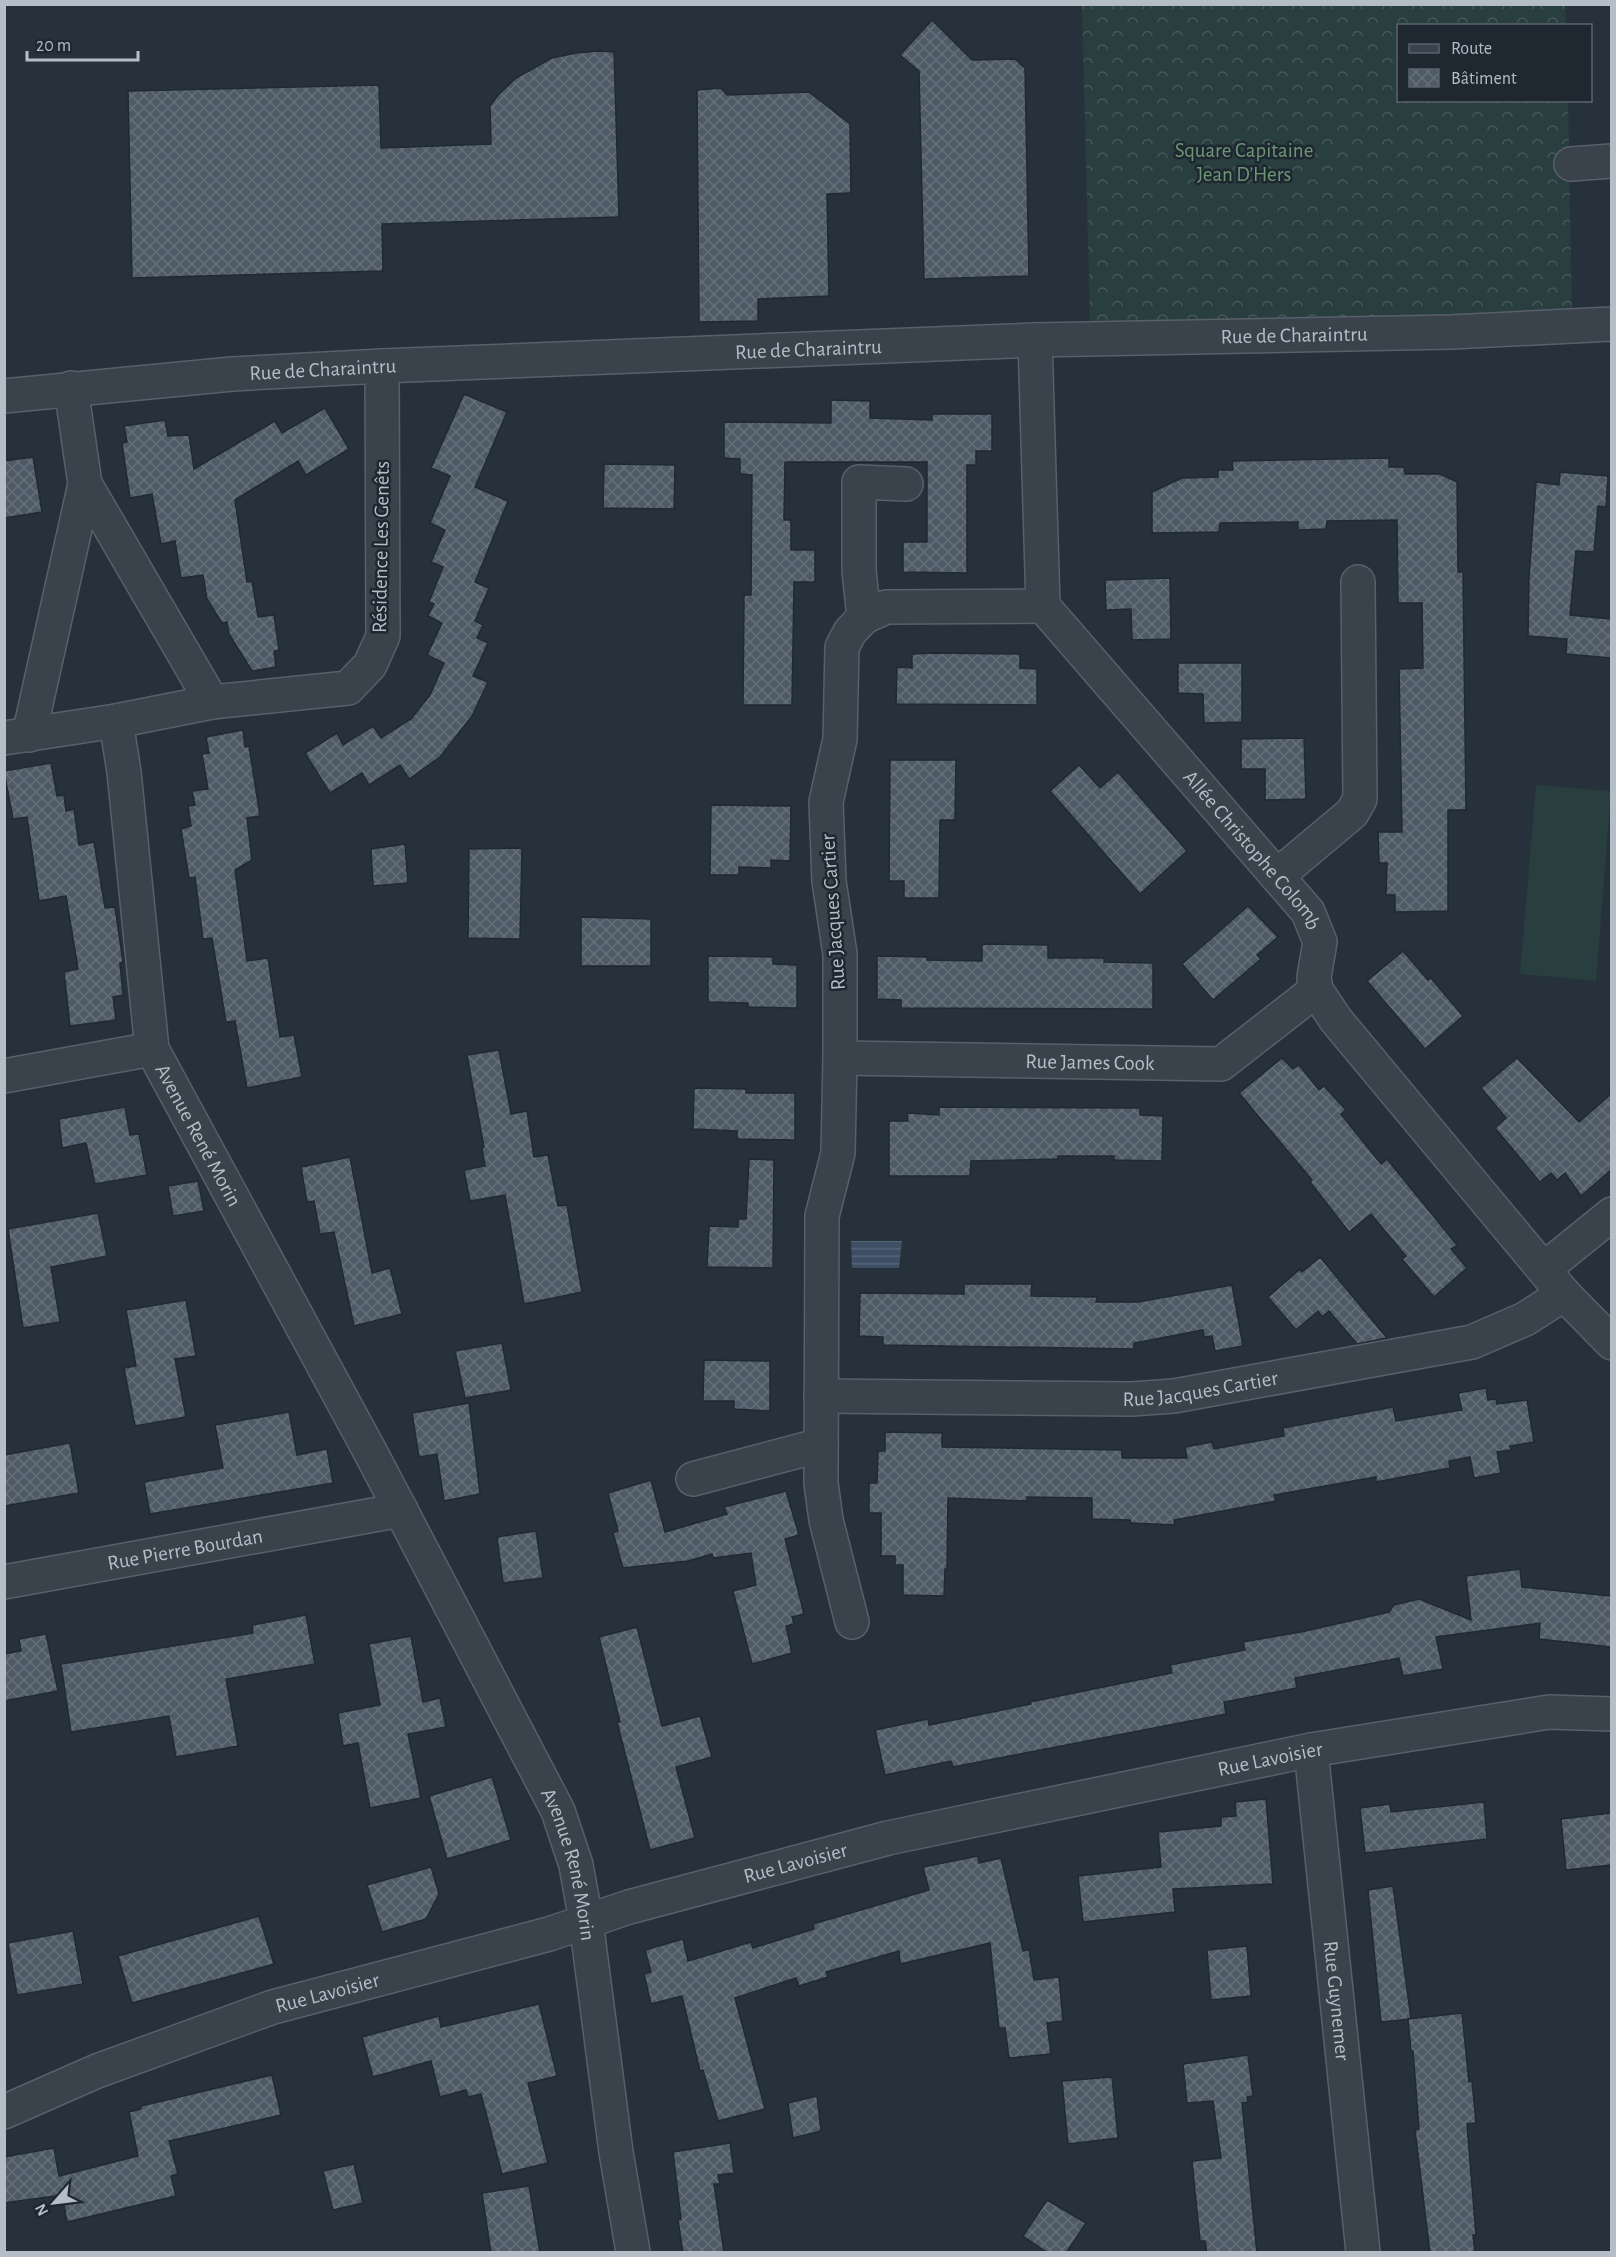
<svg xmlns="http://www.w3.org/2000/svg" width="1616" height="2257" font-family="'Alegreya Sans',sans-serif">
<defs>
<pattern id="forest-crowns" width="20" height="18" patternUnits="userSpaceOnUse" patternTransform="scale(1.5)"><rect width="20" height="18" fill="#293e3e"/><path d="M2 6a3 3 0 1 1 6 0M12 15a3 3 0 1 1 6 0" fill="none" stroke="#465858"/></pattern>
<pattern id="water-rules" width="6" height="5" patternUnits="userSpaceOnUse" patternTransform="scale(1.5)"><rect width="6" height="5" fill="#3d4f64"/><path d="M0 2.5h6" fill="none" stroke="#576679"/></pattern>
<pattern id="building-cross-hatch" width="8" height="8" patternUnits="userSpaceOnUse" patternTransform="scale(1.5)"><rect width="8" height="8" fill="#4f5a67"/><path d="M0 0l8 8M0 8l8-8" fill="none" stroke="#66707b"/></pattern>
</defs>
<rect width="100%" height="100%" fill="#26313c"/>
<polygon fill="#293e3e" points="1536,785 1611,791 1596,981 1520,974"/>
<polygon fill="url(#forest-crowns)" points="1082,5 1565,5 1566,25 1398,26 1398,100 1568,101 1572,315 1090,322"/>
<polygon fill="url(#water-rules)" points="851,1241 902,1241 899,1268 852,1268"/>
<g fill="url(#building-cross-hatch)" stroke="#212933" stroke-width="1.5">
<polygon points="932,20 972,60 1015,59 1025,68 1029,276 924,279 919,71 900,55"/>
<polygon points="598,51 614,52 619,217 382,224 383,271 132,278 128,91 379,85 381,148 491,144 490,106 498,95 516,78 552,58 576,53"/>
<polygon points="721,88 727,95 809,92 850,124 851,193 827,194 829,296 758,299 758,321 699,322 697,90"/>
<polygon points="464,394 507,412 475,487 508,501 475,582 489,588 475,621 483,625 477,638 488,643 473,676 488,682 472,716 440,757 409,779 400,765 369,785 362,773 330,793 305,753 337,733 343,745 373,726 381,738 411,719 430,695 444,663 427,655 442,623 428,616 434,604 429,602 443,567 431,562 445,530 430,523 450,476 431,468"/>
<polygon points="831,400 870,401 870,418 932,420 932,414 992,414 992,451 976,451 976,465 967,465 967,573 903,572 903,542 927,542 927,462 785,462 784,520 791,520 791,550 815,550 815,582 794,582 792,705 743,705 744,595 751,595 752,475 740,474 740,459 724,458 724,422 831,423"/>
<polygon points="325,408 349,449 306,475 298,461 235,500 247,582 252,581 258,617 274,615 279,650 274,651 276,667 252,671 229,634 227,622 222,623 207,599 203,575 181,578 175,541 161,544 152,494 130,498 122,443 127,442 124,426 165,420 168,436 189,435 194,469 275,421 282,433"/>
<polygon points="33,457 42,512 4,518 4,461"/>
<polygon points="1389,458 1389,467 1404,467 1405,474 1440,474 1457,482 1458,572 1463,572 1466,810 1448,810 1448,911 1395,912 1395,895 1386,895 1387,863 1379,863 1378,832 1402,832 1399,669 1423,668 1422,603 1398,603 1397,520 1327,521 1326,529 1298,530 1298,522 1220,523 1219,532 1152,533 1152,492 1182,478 1218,477 1218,470 1233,470 1232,461"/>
<polygon points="604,464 675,465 674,509 603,508"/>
<polygon points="1560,472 1608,476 1606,507 1598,506 1594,552 1576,551 1570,615 1611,619 1611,658 1566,654 1567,639 1528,636 1529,577 1536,482 1559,485"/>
<polygon points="1170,578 1171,639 1132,640 1131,609 1106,610 1105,580"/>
<polygon points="933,653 1020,654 1020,668 1037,669 1037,705 896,704 897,667 912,668 912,654"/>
<polygon points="1178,663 1242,663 1242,722 1204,723 1203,694 1178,693"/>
<polygon points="243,730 245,747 249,746 260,816 247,818 252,860 235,870 247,961 268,958 280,1037 294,1035 302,1077 247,1088 235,1021 226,1022 212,938 203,939 195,877 189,878 181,829 191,826 188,806 195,805 192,791 208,789 202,754 209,753 206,737"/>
<polygon points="1304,738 1306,799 1265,800 1265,769 1241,769 1241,739"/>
<polygon points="890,760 956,760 955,820 940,820 939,898 904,898 904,881 889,881"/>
<polygon points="51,763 57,796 64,795 66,811 74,809 79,845 94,842 105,908 115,907 123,962 120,963 123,995 113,997 116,1020 70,1026 64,972 78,969 66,896 39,901 27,817 13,819 4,771"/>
<polygon points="1079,765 1100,788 1118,772 1187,851 1140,894 1050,791"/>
<polygon points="711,805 791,806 790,861 771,860 771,868 739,867 739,875 710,875"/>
<polygon points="405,844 408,883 373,886 371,849"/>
<polygon points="522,848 520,939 468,938 469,849"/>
<polygon points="1248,906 1278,937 1257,955 1261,959 1213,1000 1182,964"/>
<polygon points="581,917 651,919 651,966 581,966"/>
<polygon points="982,944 1048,945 1048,958 1104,958 1104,962 1153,963 1153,1009 901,1008 901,1000 877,999 877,956 927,957 927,960 982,961"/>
<polygon points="1403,951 1428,980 1431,978 1463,1016 1425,1049 1367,981"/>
<polygon points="708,956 773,957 773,964 797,965 797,1008 748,1007 748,1003 708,1002"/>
<polygon points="499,1050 511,1114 527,1111 534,1157 548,1155 558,1206 567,1205 582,1292 524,1304 505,1195 470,1201 464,1170 485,1166 482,1148 484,1147 467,1055"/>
<polygon points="1282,1058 1293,1069 1299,1065 1319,1090 1324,1086 1346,1110 1341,1114 1381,1164 1387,1159 1457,1245 1451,1249 1467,1268 1434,1297 1402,1259 1406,1256 1371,1214 1349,1232 1310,1182 1312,1180 1239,1093"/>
<polygon points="1517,1058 1579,1122 1611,1094 1611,1170 1581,1196 1565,1173 1557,1180 1551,1173 1540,1182 1495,1128 1506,1118 1481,1088"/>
<polygon points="694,1088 746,1089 746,1093 795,1093 795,1140 737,1139 737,1131 693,1129"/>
<polygon points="125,1107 130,1135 139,1134 147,1175 95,1184 86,1143 62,1148 59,1119"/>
<polygon points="939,1107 1140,1108 1140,1115 1163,1116 1162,1161 1114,1160 1114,1156 1058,1156 1058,1159 971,1161 970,1176 889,1176 889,1121 908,1121 907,1113 939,1115"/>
<polygon points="350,1157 372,1273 390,1268 402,1314 354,1326 334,1232 320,1234 314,1201 307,1202 301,1167"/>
<polygon points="749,1159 774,1160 773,1268 707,1267 709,1226 738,1227 738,1219 746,1219"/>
<polygon points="198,1181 204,1211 173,1216 168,1186"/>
<polygon points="98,1213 107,1256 51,1267 60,1322 23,1328 8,1229"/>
<polygon points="1320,1257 1387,1338 1357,1344 1329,1311 1322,1317 1318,1311 1296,1330 1268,1297 1300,1269 1302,1272"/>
<polygon points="964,1284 1032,1284 1031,1296 1097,1297 1096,1302 1138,1302 1232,1285 1243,1346 1215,1351 1212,1336 1204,1337 1203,1330 1134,1343 1134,1349 883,1345 883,1337 859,1336 860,1293 964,1294"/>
<polygon points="186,1300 196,1356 175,1359 186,1417 135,1426 124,1368 136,1366 126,1310"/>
<polygon points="502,1343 511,1390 465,1398 455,1351"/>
<polygon points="704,1360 770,1361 770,1411 734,1409 734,1401 703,1401"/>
<polygon points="1486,1388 1488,1400 1496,1399 1497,1404 1527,1400 1534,1442 1510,1446 1511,1450 1497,1452 1501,1473 1474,1478 1470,1457 1449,1461 1450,1468 1376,1482 1376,1477 1274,1495 1276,1501 1174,1520 1175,1525 1131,1523 1130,1520 1092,1519 1092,1498 1027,1497 1027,1501 948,1498 947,1570 945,1569 944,1596 903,1595 903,1565 895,1565 895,1556 881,1556 881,1513 869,1513 869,1483 877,1483 878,1451 885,1451 885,1432 942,1433 942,1447 1122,1450 1122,1458 1187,1458 1185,1447 1212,1442 1214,1449 1284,1436 1283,1428 1393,1407 1396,1421 1462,1410 1458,1393"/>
<polygon points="469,1403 480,1494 444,1501 437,1454 419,1457 412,1413"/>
<polygon points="289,1412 297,1455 327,1449 333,1483 150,1514 144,1482 223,1468 215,1425"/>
<polygon points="70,1443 79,1493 4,1506 4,1455"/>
<polygon points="651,1480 665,1532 727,1514 724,1507 786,1491 799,1535 785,1539 804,1614 792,1617 794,1624 786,1626 792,1653 752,1664 733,1591 756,1585 751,1553 713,1558 712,1554 688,1561 623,1568 613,1533 618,1531 608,1493"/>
<polygon points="536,1531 543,1578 503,1583 497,1537"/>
<polygon points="1520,1569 1522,1587 1611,1596 1611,1647 1539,1639 1540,1623 1436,1637 1443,1669 1403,1676 1399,1658 1295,1678 1297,1688 1224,1702 1226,1714 953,1767 951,1761 885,1775 875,1730 928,1719 929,1725 1031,1704 1030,1702 1172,1673 1170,1665 1245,1650 1243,1642 1301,1632 1389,1612 1394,1605 1419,1599 1471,1620 1466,1576"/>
<polygon points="306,1615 315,1664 226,1679 238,1746 176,1757 169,1716 71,1732 61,1664 253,1633 252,1625"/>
<polygon points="637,1627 662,1726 700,1716 712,1757 676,1767 695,1838 650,1850 617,1722 620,1722 599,1637"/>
<polygon points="46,1634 58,1691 4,1701 4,1654 21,1651 19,1639"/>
<polygon points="411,1636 423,1702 440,1698 446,1727 408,1734 421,1798 370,1808 358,1743 343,1746 338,1713 380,1705 369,1644"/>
<polygon points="492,1777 511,1840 447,1859 429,1796"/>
<polygon points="1266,1799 1273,1884 1173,1889 1175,1912 1083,1922 1078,1876 1161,1867 1158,1832 1221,1826 1221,1817 1236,1816 1235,1802"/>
<polygon points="1484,1802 1487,1839 1365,1853 1360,1808 1390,1804 1391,1812"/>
<polygon points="1611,1813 1611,1865 1566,1870 1561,1819"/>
<polygon points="978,1856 979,1863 1001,1858 1023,1951 1029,1950 1034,1980 1059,1977 1063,2021 1047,2023 1051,2054 1009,2058 1005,2028 999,2028 990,1943 900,1964 899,1951 826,1972 828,1977 799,1986 796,1978 735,1998 765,2109 718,2121 703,2070 700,2071 682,1996 651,2004 644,1974 651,1972 645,1950 683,1939 688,1961 751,1942 753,1948 814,1929 813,1924 929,1890 923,1867"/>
<polygon points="431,1867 439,1894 426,1919 382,1932 367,1885"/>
<polygon points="1393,1886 1411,2019 1381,2022 1368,1890"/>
<polygon points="259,1916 274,1964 132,2003 118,1956"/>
<polygon points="73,1931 83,1984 17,1995 8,1943"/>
<polygon points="1247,1946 1251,1996 1211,2000 1207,1950"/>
<polygon points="539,2004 557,2076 528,2083 548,2163 502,2174 481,2094 468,2097 466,2090 440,2097 431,2061 373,2077 362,2037 439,2016 441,2027"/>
<polygon points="1462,2013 1469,2082 1472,2081 1476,2123 1467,2124 1476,2235 1473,2235 1475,2253 1430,2253 1415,2130 1419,2129 1413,2051 1411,2051 1408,2019"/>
<polygon points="1248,2055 1253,2096 1247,2097 1248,2102 1242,2103 1257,2253 1207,2253 1205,2241 1200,2241 1192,2161 1221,2158 1213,2101 1187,2103 1183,2064"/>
<polygon points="272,2075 281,2115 169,2141 178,2174 171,2176 176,2196 67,2222 62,2195 4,2203 4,2157 54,2148 59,2176 138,2156 129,2112 141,2109 141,2106"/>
<polygon points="1112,2077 1118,2138 1068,2144 1062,2081"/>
<polygon points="817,2096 821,2131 793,2138 788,2103"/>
<polygon points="730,2143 734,2173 718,2175 720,2184 714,2184 724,2253 683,2253 678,2220 681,2219 673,2152"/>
<polygon points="354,2164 363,2203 333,2210 323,2171"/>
<polygon points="529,2186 540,2253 491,2253 482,2193"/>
<polygon points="1047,2200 1086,2223 1066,2253 1048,2253 1023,2236"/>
</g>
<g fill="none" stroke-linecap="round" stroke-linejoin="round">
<g stroke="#58606a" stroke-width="36">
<g id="minor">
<polyline points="1571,164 1612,161"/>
<path id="s1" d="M1035 340 1043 606 1308 912 1320 942 1314 977 1316 990 1336 1020 1564 1294 1612 1343"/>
<path id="s2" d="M4 396 232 374 382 366 1035 340 1451 332 1612 324"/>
<polyline points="85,484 212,702"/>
<polyline points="864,617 859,571 859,482 906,484"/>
<path id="s3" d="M116 721 124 772 152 1049 373 1457 558 1811 576 1865 586 1921 616 2152 633 2252"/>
<polyline points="29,735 85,484 71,388"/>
<polyline points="4,738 116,721 212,702 348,688 370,665 383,636 382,366"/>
<polyline points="1277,876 1352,813 1360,799 1358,582"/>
<path id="s4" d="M840 1058 1221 1064 1316 990"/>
<polyline points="4,1076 152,1049"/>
<polyline points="1544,1269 1612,1214"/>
<path id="s5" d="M821 1396 1131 1399 1174 1396 1472 1342 1525 1319 1564 1294"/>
<polyline points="693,1479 821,1445"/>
<path id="s6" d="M4 1582 401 1510"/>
<polyline points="852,1622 826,1520 821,1483 822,1216 838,1153 840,1058 840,954 829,881 826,802 840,739 842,647 850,632 864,617 886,607 1043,606"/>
<path id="s7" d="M1311 1750 1363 2252"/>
<path id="s8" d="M4 2112 97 2071 273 2007 549 1934 629 1907 888 1838 1311 1750 1549 1712 1612 1714"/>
</g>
</g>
<use href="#minor" stroke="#3a424c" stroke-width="33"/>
</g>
<g text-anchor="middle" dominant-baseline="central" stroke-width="5" stroke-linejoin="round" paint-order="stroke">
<g font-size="21" fill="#6e9675" stroke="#1f2731">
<text x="1244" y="150">Square Capitaine<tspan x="1244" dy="24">Jean D’Hers</tspan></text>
</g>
<g font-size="21" fill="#b5bdc7" stroke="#1f2731">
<text stroke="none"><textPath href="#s2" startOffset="1292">Rue de Charaintru</textPath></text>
<text stroke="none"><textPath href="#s2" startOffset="806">Rue de Charaintru</textPath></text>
<text stroke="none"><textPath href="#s2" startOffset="320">Rue de Charaintru</textPath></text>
<text transform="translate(381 547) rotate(-89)">Résidence Les Genêts</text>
<text stroke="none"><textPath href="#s1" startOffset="588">Allée Christophe Colomb</textPath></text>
<text transform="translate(833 912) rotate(-94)">Rue Jacques Cartier</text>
<text stroke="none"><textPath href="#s4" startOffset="250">Rue James Cook</textPath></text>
<text stroke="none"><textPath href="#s3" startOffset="428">Avenue René Morin</textPath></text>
<text stroke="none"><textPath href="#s5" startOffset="380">Rue Jacques Cartier</textPath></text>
<text stroke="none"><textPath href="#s6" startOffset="184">Rue Pierre Bourdan</textPath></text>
<text stroke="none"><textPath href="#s8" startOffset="1317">Rue Lavoisier</textPath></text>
<text stroke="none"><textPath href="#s8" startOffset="831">Rue Lavoisier</textPath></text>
<text stroke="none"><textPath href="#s3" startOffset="1248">Avenue René Morin</textPath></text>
<text stroke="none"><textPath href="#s8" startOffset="345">Rue Lavoisier</textPath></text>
<text stroke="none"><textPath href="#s7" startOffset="252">Rue Guynemer</textPath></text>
</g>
</g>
<rect width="1616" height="2257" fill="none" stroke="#b5bdc7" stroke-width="12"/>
<rect x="1397" y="24" width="195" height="78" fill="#1f2731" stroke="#5b636d" stroke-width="1.5"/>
<rect x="1409" y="44" width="30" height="9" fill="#3a424c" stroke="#5b636d" stroke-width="1.5"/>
<text x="1451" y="54" font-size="18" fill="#b5bdc7">Route</text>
<rect x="1409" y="69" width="30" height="18" fill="url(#building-cross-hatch)" stroke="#5b636d" stroke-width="1.5"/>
<text x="1451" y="84" font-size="18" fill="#b5bdc7">Bâtiment</text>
<g transform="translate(54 2203) rotate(242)" stroke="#1f2731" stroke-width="4.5" paint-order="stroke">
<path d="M0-4.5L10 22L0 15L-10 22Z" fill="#b5bdc7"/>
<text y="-9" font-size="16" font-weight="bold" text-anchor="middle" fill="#b5bdc7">N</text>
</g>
<path d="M27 51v9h111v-9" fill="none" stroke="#b5bdc7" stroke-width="3"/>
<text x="36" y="51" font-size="18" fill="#b5bdc7" stroke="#1f2731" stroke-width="4.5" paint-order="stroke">20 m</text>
</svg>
